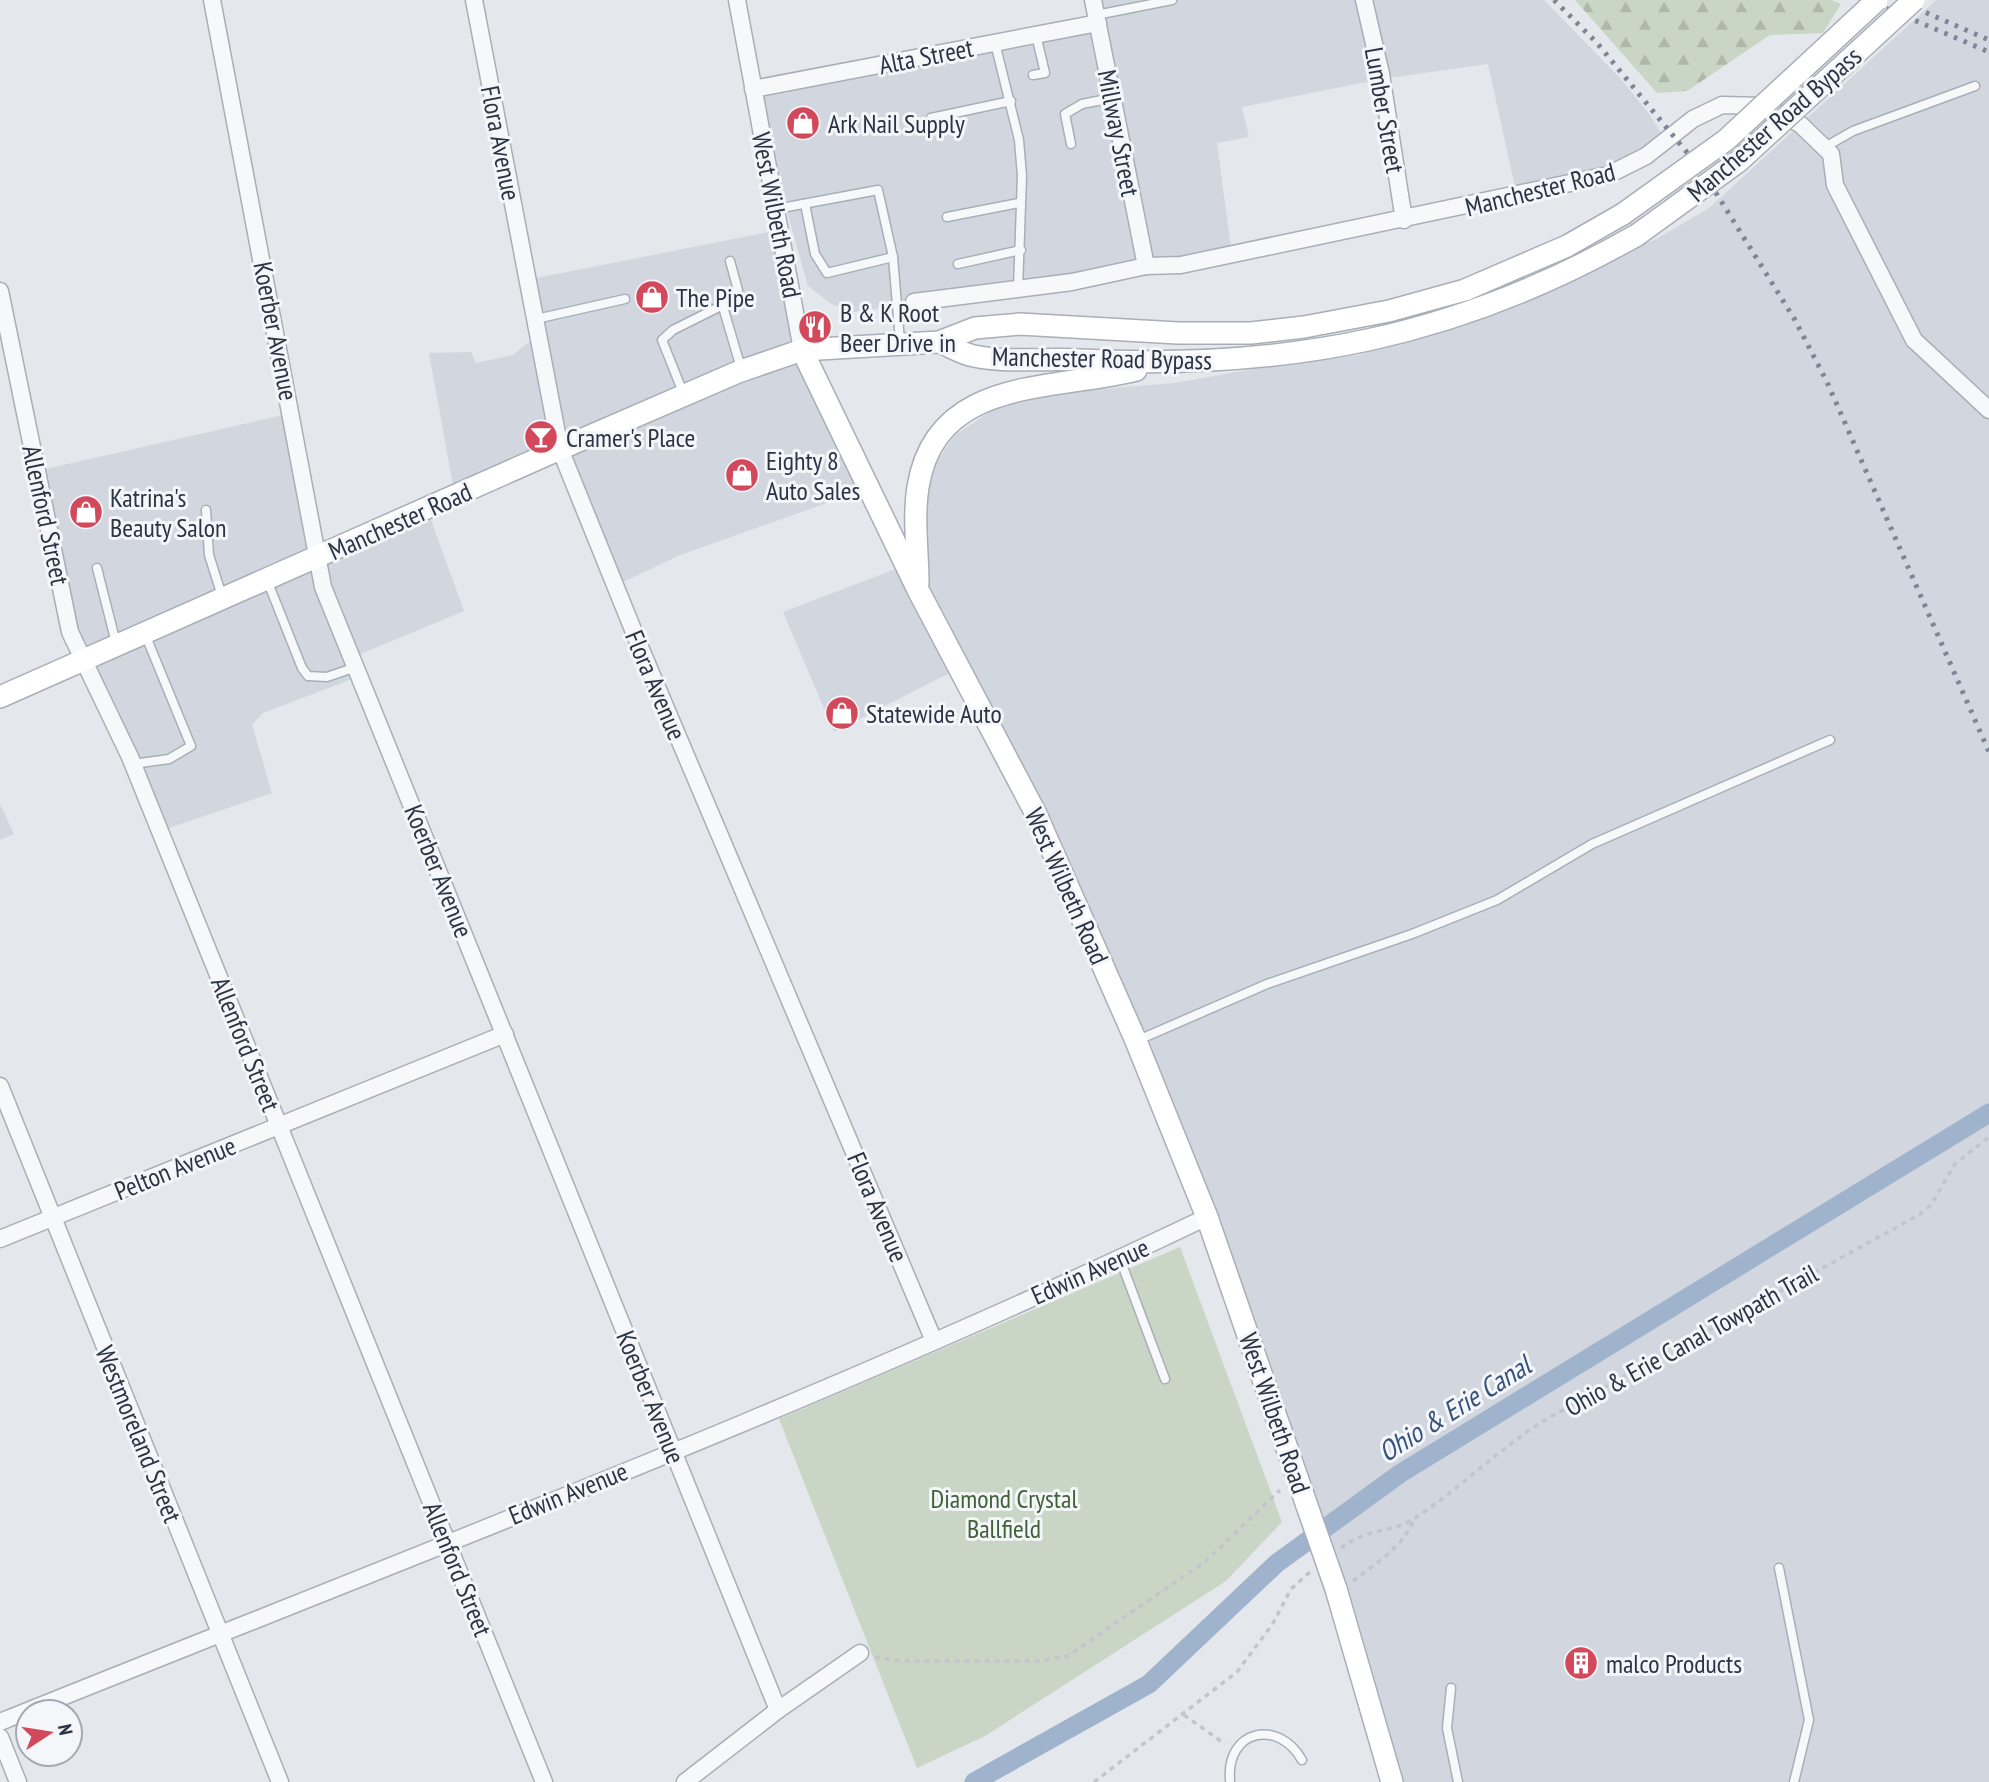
<svg xmlns="http://www.w3.org/2000/svg" width="1989" height="1782" font-family="'PT Sans Narrow',sans-serif">
<defs>
<pattern id="forest-firs" width="22" height="20" patternUnits="userSpaceOnUse" patternTransform="scale(1.75)"><rect width="22" height="20" fill="#c9d6c5"/><path d="M5 1l3.5 6h-7zM16 11l3.5 6h-7z" fill="#adb8ab"/></pattern>
</defs>
<rect width="100%" height="100%" fill="#e4e7ec"/>
<g fill="#d2d6de">
<polygon points="1093,0 1544,0 1620,78 1650,115 1665,140 1646,156 1517,196 1488,64 1381,79 1242,107 1249,137 1217,143 1232,255 854,312 831,304 808,286 753,90 1097,23"/>
<polygon points="1936,0 1989,0 1989,1782 1391,1782 1207,1217 959,668 834,732 783,612 906,565 918,491 954,436 1003,403 1052,393 1175,383 1270,366 1358,355 1482,318 1658,238 1709,208"/>
<polygon points="779,230 802,350 869,488 680,555 615,586 560,450 455,496 429,353 471,352 476,363 513,355 539,334 532,279"/>
<polygon points="292,413 318,557 427,509 464,611 353,657 360,676 263,713 252,725 272,793 160,831 84,661 37,471"/>
<polygon points="0,804 14,834 0,840"/>
</g>
<polygon fill="#c9d6c5" points="1180,1247 1282,1522 1226,1581 985,1736 917,1768 779,1419"/>
<polygon fill="url(#forest-firs)" points="1575,0 1831,0 1841,4 1823,33 1770,35 1687,91 1657,93"/>
<g fill="none" stroke-linecap="round" stroke-linejoin="round">
<polyline stroke="#9fb4cc" stroke-width="19" points="974,1782 1149,1684 1277,1563 1401,1473 1989,1113"/>
<g stroke="#a9aeb7" stroke-width="11">
<g id="lane">
<polyline points="1096,15 1172,0"/>
<polyline points="995,43 1019,140 1022,176 1018,289"/>
<polyline points="1033,75 1045,73 1036,35"/>
<polyline points="931,118 1011,101"/>
<polyline points="1071,144 1065,114 1082,104 1112,98"/>
<polyline points="1825,147 1853,131 1975,86"/>
<polyline points="805,204 815,254 827,273 893,257"/>
<polyline points="776,209 878,190 893,257 900,341"/>
<polyline points="947,217 1019,203"/>
<polyline points="958,264 1021,250"/>
<polyline points="723,307 741,368"/>
<polyline points="536,319 625,299"/>
<polyline points="684,395 662,340 673,330 735,299 738,290 730,261"/>
<polyline points="206,510 209,555 222,596"/>
<polyline points="97,568 116,643"/>
<polyline points="267,580 302,668 308,676 327,677 356,667"/>
<polyline points="133,764 169,759 191,746 145,634"/>
<polyline points="1136,1041 1267,984 1412,934 1497,900 1592,844 1830,740"/>
<polyline points="1120,1259 1165,1379"/>
<polyline points="1779,1568 1809,1720 1794,1782"/>
<polyline points="1451,1688 1447,1728 1458,1782"/>
<path d="M1230 1780C1226 1730 1278 1718 1302 1760"/>
</g>
</g>
<g stroke="#a9aeb7" stroke-width="19">
<g id="street">
<polyline points="212,0 323,587 778,1710"/>
<polyline points="474,0 560,449 640,647 934,1341"/>
<polyline points="737,0 802,350"/>
<polyline points="1093,0 1146,266"/>
<polyline points="1364,0 1381,74 1404,220"/>
<polyline points="753,89 1098,23"/>
<polyline points="0,291 70,632 130,757 544,1782"/>
<polyline points="914,302 1072,282 1146,266 1181,265 1608,175 1646,156 1693,119 1722,105 1762,106 1800,124 1831,154 1835,185 1914,340 1989,410"/>
<polyline points="0,1086 280,1782"/>
<polyline points="0,1239 505,1034"/>
<path d="M0 1722C404 1559 814 1405 1207 1217"/>
<polyline points="0,1737 18,1782"/>
<polyline points="685,1782 778,1710 860,1653"/>
</g>
</g>
<g stroke="#a9aeb7" stroke-width="24">
<g id="secondary">
<path d="M939 342C950 346 962 354 974 356 1007 363 1046 358 1080 360 1287 370 1456 338 1637 235"/>
<polyline points="802,350 918,590 1036,814 1136,1041 1207,1217 1298,1480"/>
<path d="M918 584C918 553 913 518 918 487 936 376 1053 391 1136 370"/>
<polyline points="0,697 560,449 738,372 802,350 939,342 975,328 1020,324 1178,333 1251,333 1304,327 1389,311 1465,290 1567,246 1623,214"/>
<polyline points="1336,1589 1392,1782"/>
</g>
</g>
<g stroke="#c2c5cb" stroke-width="3.5" stroke-dasharray="5 5" stroke-linecap="butt">
<path d="M1341 1548C1368 1527 1393 1533 1415 1518 1460 1489 1498 1449 1545 1420L1919 1215 1931 1205 1955 1164 1989 1137"/>
<path d="M1353 1581C1375 1564 1402 1548 1413 1521"/>
<polyline points="875,1657 900,1661 1038,1661 1068,1656 1206,1561 1280,1490"/>
<polyline points="1184,1715 1225,1744"/>
<polyline points="1094,1782 1237,1672 1272,1625 1291,1589 1310,1572"/>
</g>
<use href="#lane" stroke="#f7f8fa" stroke-width="8"/>
<use href="#street" stroke="#f7f8fa" stroke-width="16"/>
<use href="#secondary" stroke="#fff" stroke-width="21"/>
<g stroke="#7d8696" stroke-width="5" stroke-dasharray="3.5 7" stroke-linecap="butt">
<polyline points="1554,0 1597,43 1703,172 1795,320 1827,382 1989,752"/>
<polyline points="1867,0 1989,52"/>
<polyline points="1897,0 1989,40"/>
</g>
<g stroke="#a9aeb7" stroke-width="24" stroke-linecap="butt">
<g id="secondary-bridge">
<polyline points="1623,214 1726,140 1877,0"/>
<polyline points="1637,235 1739,161 1914,0"/>
<polyline points="1298,1480 1336,1589"/>
</g>
</g>
<use href="#secondary-bridge" stroke="#fff" stroke-width="21"/>
</g>
<defs>
<g id="shop-disc" transform="scale(1.75)"><circle r="9.5" fill="#d1495b" stroke="#f4f6f9"/><path d="M-5-2.5h2.3a2.7 3.5 0 0 1 5.4 0H5L5.5 6h-11ZM-1.5-2.5h3a1.5 2.3 0 0 0-3 0Z" fill="#fff"/></g>
<g id="restaurant-disc" transform="scale(1.75)"><circle r="9.5" fill="#d1495b" stroke="#f4f6f9"/><path d="M-5-6h1v4h1v-4h1v4h1v-4h1v5L-1.5 .5V6h-2V.5L-5-1ZM5-6V6H3V1.5H1.5Q1.5-4 5-6Z" fill="#fff"/></g>
<g id="bar-disc" transform="scale(1.75)"><circle r="9.5" fill="#d1495b" stroke="#f4f6f9"/><path d="M-6-5H6L.8 .8V4.5H3.5V6h-7V4.5H-.8V.8Z" fill="#fff"/></g>
<g id="building-disc" transform="scale(1.75)"><circle r="9.5" fill="#d1495b" stroke="#f4f6f9"/><path d="M-4-6H4V6H1V3H-1V6H-4ZM-2.5-4.3h1.7v1.8h-1.7ZM.8-4.3h1.7v1.8H.8ZM-2.5-1h1.7V.8h-1.7ZM.8-1h1.7V.8H.8Z" fill="#fff"/></g>
</defs>
<g fill-rule="evenodd">
<use href="#shop-disc" x="803" y="123"/>
<use href="#shop-disc" x="652" y="297"/>
<use href="#restaurant-disc" x="815" y="327"/>
<use href="#bar-disc" x="541" y="437"/>
<use href="#shop-disc" x="742" y="475"/>
<use href="#shop-disc" x="86" y="512"/>
<use href="#shop-disc" x="842" y="713"/>
<use href="#building-disc" x="1581" y="1663"/>
</g>
<g text-anchor="middle" dominant-baseline="central" stroke-width="6" stroke-linejoin="round" paint-order="stroke">
<g font-size="26" fill="#2b3445" stroke="#f4f6f9">
<text transform="translate(926 56) rotate(-11)">Alta Street</text>
<text transform="translate(1385 110) rotate(80)">Lumber Street</text>
<text transform="translate(1774 124) rotate(-41)">Manchester Road Bypass</text>
<text transform="translate(1119 133) rotate(79)">Millway Street</text>
<text transform="translate(501 143) rotate(79)">Flora Avenue</text>
<text transform="translate(1540 189) rotate(-14)">Manchester Road</text>
<text transform="translate(777 215) rotate(79)">West Wilbeth Road</text>
<text transform="translate(276 331) rotate(79)">Koerber Avenue</text>
<text transform="translate(1102 358) rotate(1)">Manchester Road Bypass</text>
<text transform="translate(46 515) rotate(78)">Allenford Street</text>
<text transform="translate(400 521) rotate(-24)">Manchester Road</text>
<text transform="translate(656 685) rotate(67)">Flora Avenue</text>
<text transform="translate(439 871) rotate(68)">Koerber Avenue</text>
<text transform="translate(1067 886) rotate(66)">West Wilbeth Road</text>
<text transform="translate(246 1044) rotate(68)">Allenford Street</text>
<text transform="translate(175 1168) rotate(-22)">Pelton Avenue</text>
<text transform="translate(878 1207) rotate(67)">Flora Avenue</text>
<text transform="translate(1090 1271) rotate(-24)">Edwin Avenue</text>
<text transform="translate(1691 1340) rotate(-29)">Ohio &amp; Erie Canal Towpath Trail</text>
<text transform="translate(651 1397) rotate(68)">Koerber Avenue</text>
<text transform="translate(1275 1413) rotate(71)">West Wilbeth Road</text>
<text transform="translate(139 1434) rotate(68)">Westmoreland Street</text>
<text transform="translate(568 1493) rotate(-22)">Edwin Avenue</text>
<text transform="translate(458 1569) rotate(68)">Allenford Street</text>
</g>
<g font-size="26" fill="#2b3445" stroke="#f4f6f9" text-anchor="start">
<text x="828" y="123">Ark Nail Supply</text>
<text x="676" y="297">The Pipe</text>
<text x="840" y="312">B &amp; K Root<tspan x="840" dy="30">Beer Drive in</tspan></text>
<text x="566" y="437">Cramer's Place</text>
<text x="766" y="460">Eighty 8<tspan x="766" dy="30">Auto Sales</tspan></text>
<text x="110" y="497">Katrina's<tspan x="110" dy="30">Beauty Salon</tspan></text>
<text x="866" y="713">Statewide Auto</text>
<text x="1606" y="1663">malco Products</text>
</g>
<g font-size="26" fill="#3f6138" stroke="#f4f6f9">
<text x="1004" y="1498">Diamond Crystal<tspan x="1004" dy="30">Ballfield</tspan></text>
</g>
<g font-size="28" font-style="italic" fill="#34527a" stroke="#f4f6f9">
<text transform="translate(1454 1408) rotate(-32)">Ohio &amp; Erie Canal</text>
</g>
</g>
<g transform="translate(49 1733) rotate(78)"><circle r="33" fill="#f4f6f9" stroke="#a4a8b1" stroke-width="2"/>
<path d="M0-5L12 26L0 18L-12 26Z" fill="#d1495b"/>
<text y="-10" font-size="19" font-weight="bold" text-anchor="middle" fill="#2b3445">N</text>
</g>
</svg>
